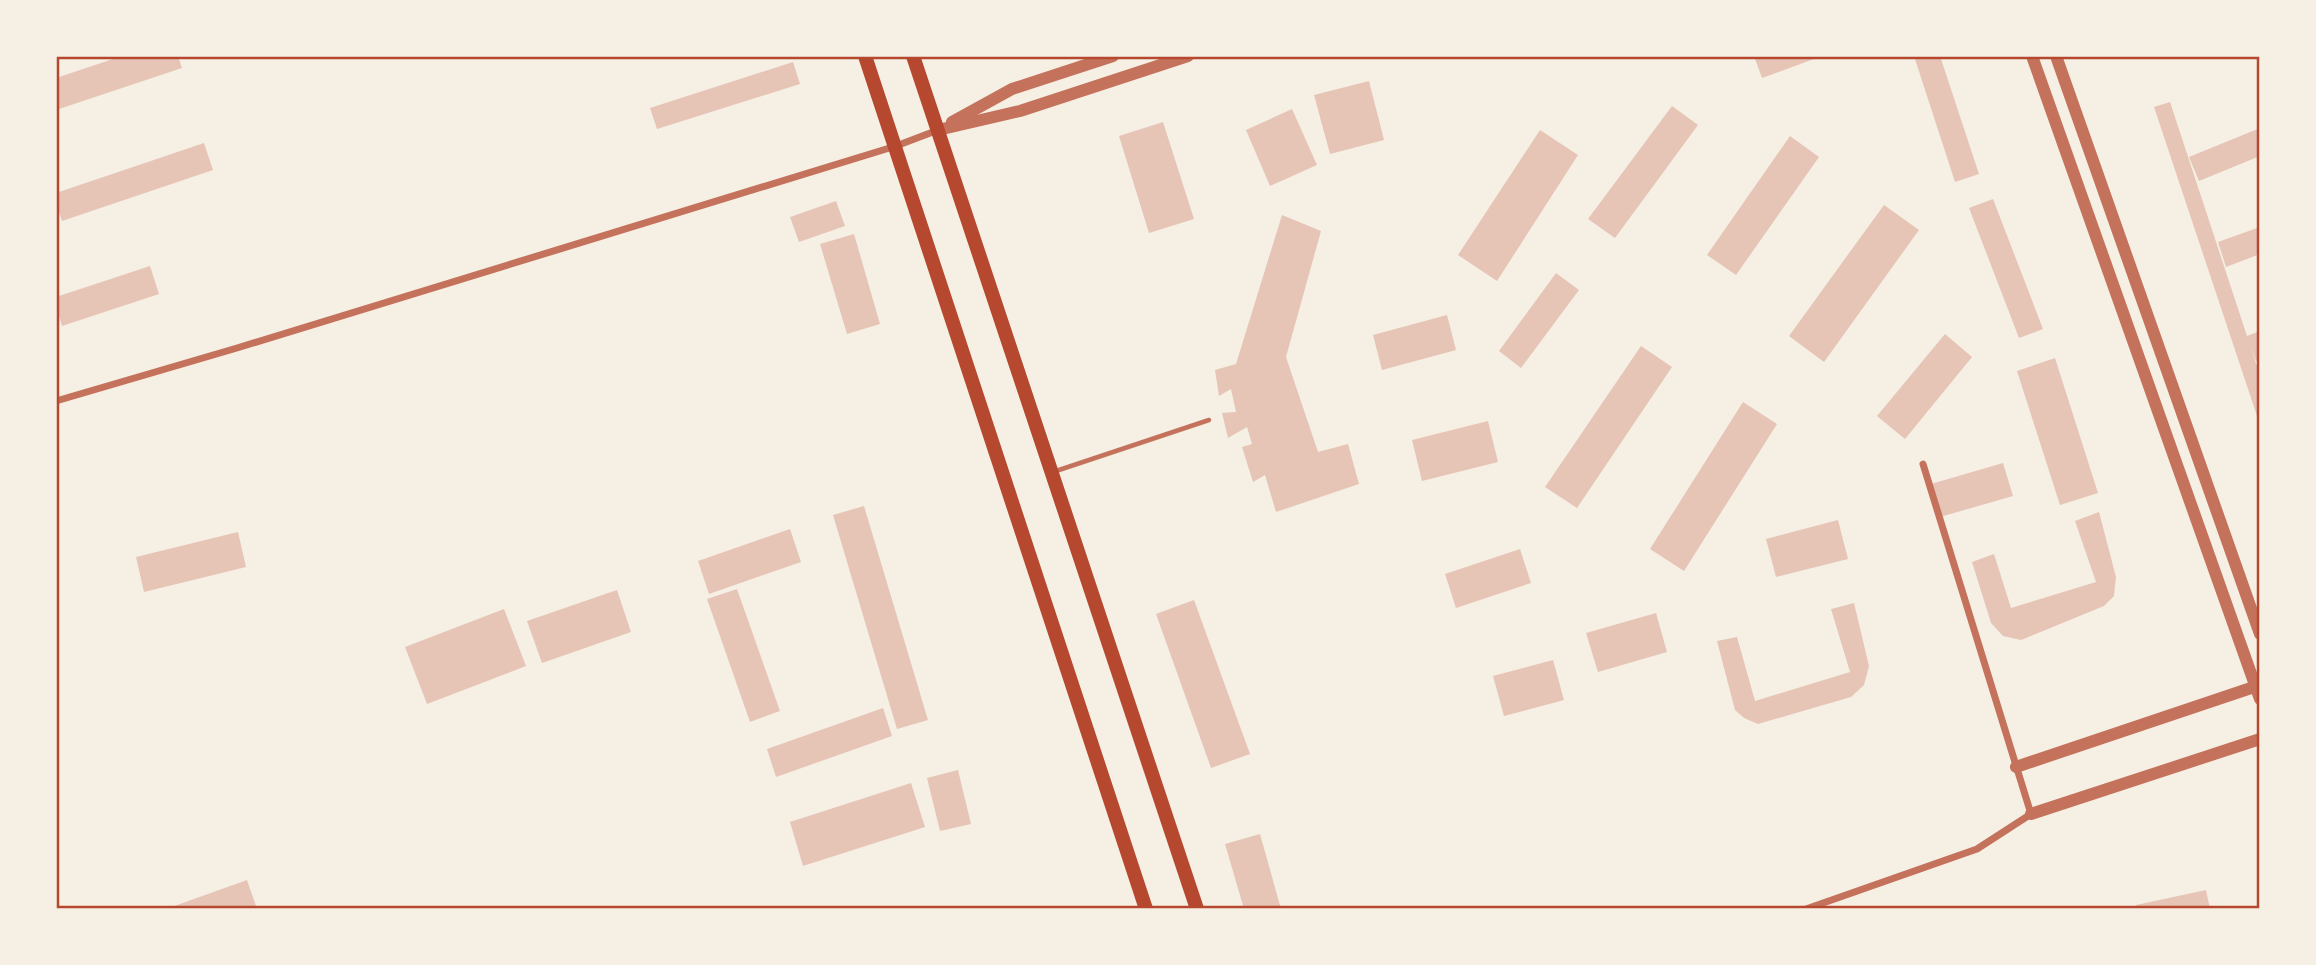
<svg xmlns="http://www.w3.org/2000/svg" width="2316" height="965" font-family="'Public Sans',sans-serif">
<rect width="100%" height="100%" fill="#f6efe4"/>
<g fill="#e6c5b7">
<polygon points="122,56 178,56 182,68 56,110 56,78"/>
<polygon points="1754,56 1822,56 1762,78"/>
<polygon points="1914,56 1940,56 1979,174 1955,182"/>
<polygon points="793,62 800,84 657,129 650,108"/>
<polygon points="1369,81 1384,140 1330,154 1314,95"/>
<polygon points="2170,102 2247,336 2260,331 2260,360 2256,361 2251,348 2260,375 2260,425 2154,107"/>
<polygon points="1672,106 1698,125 1615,238 1588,219"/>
<polygon points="1292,109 1317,165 1270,186 1246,130"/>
<polygon points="1163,122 1194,219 1149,233 1119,136"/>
<polygon points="2260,128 2260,156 2199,181 2189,157"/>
<polygon points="1540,130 1578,155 1497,281 1458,255"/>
<polygon points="1790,136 1819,157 1736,275 1707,255"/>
<polygon points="204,143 213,170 62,221 56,203 56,193"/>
<polygon points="1993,199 2043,329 2019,338 1969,208"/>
<polygon points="836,201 845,226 799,242 790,217"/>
<polygon points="1884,205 1919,230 1824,362 1789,336"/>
<polygon points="1282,215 1321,231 1286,357 1318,452 1348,444 1359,484 1276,512 1265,475 1253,482 1242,447 1252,444 1247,427 1228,438 1222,413 1236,412 1231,389 1219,396 1215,370 1236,364"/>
<polygon points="2260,227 2260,254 2226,267 2218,242"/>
<polygon points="854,234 880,324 847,334 820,244"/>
<polygon points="150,266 159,294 62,326 56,306 56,297"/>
<polygon points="1556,273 1579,290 1521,368 1499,351"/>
<polygon points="1447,315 1456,350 1382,370 1373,335"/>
<polygon points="1945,334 1972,357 1905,439 1877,416"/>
<polygon points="1641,346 1672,367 1577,508 1545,487"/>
<polygon points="2055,358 2098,493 2060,505 2017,371"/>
<polygon points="1743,402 1777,424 1684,571 1650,549"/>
<polygon points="1488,421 1498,462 1422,481 1412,440"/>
<polygon points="2003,463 2013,496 1940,517 1931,484"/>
<polygon points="864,506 928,720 897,729 833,515"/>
<polygon points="2099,512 2116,577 2114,596 2104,606 2021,640 2003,636 1991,623 1972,562 1994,554 2011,608 2096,582 2075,521"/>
<polygon points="1838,520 1848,559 1776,577 1766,539"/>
<polygon points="790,529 801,562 709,594 698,561"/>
<polygon points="238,532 246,567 144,592 136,557"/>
<polygon points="1520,549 1531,583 1456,608 1445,574"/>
<polygon points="737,589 780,711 750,722 707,599"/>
<polygon points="617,590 631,632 542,663 527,621"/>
<polygon points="1194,600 1250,754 1211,768 1156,614"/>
<polygon points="1854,603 1869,666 1864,685 1851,697 1758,724 1744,718 1735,710 1717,641 1737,637 1755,701 1850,672 1831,609"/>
<polygon points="504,609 526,666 427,704 405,647"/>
<polygon points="1656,613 1667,652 1598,672 1586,633"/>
<polygon points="1553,660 1564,700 1504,716 1493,676"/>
<polygon points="883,708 892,736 776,777 767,749"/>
<polygon points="958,770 971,824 940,831 927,778"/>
<polygon points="911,783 925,827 803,866 790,822"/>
<polygon points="1260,834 1281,909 1244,909 1225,844"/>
<polygon points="247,880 257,909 166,909"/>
<polygon points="2206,890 2210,909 2136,909 2136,905"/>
</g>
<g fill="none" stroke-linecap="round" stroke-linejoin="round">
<polyline stroke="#c5725c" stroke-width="4.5" points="1053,472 1209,420"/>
<g stroke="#c5725c" stroke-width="7">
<polyline points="56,401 237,348 896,146 938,130"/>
<polyline points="1806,909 1977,849 2031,814 1923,464"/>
</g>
<g stroke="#c5725c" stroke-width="12">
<polyline points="2032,56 2260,699"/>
<polyline points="2056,56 2260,634"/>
<polyline points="952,122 1012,89 1113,56"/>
<polyline points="938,130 1020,111 1188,56"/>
<polyline points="2016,767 2260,685"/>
<polyline points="2031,814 2260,739"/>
</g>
<g stroke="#b5482f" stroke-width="14">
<polyline points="865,56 1146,909"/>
<polyline points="913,56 1197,909"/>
</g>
</g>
<rect width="2316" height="965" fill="none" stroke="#f6efe4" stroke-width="116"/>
<rect x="58" y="58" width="2200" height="849" fill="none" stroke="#b5482f" stroke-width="2.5"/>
</svg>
